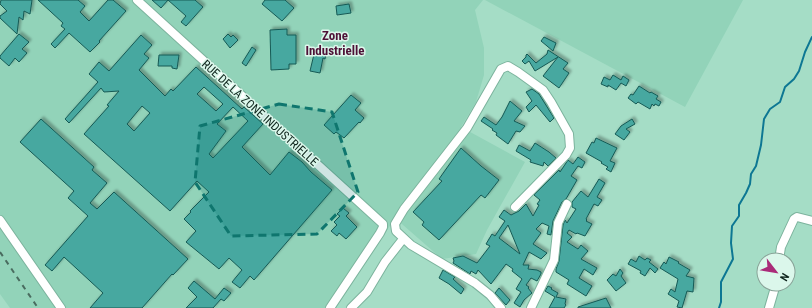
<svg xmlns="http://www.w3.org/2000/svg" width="812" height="308" font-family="'Roboto Condensed',sans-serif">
<defs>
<filter id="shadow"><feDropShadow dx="2.5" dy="-2.5" stdDeviation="1" flood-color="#0004"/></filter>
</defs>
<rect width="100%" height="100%" fill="#a5ddc6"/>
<g fill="#92d3b9">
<polygon points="0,0 483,0 475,10 484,48 484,75 476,102 461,127 525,162 487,230 476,254 442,259 395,218 336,308 10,308 0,294"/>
<polygon points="485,0 743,0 685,107"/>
</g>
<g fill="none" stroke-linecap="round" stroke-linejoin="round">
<polyline stroke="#0d7793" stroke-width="2" points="719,308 721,302 721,282 733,259 731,243 732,226 739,216 739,205 746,193 750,184 751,174 756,166 761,145 764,119 770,109 780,102 785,87 794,79 799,71 805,52 812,37"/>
</g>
<g fill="#47a8a0" stroke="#165a55" fill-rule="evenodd" filter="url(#shadow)">
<polygon points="1,0 32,0 30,14 24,11 23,20 19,17 17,34 0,18 0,16 7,11 0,4"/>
<polygon points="38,0 78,0 85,6 80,12 89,21 108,0 113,0 126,11 99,41 100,42 90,52 69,33 55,48 51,44 65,29 61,26 63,23"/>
<polygon points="152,0 195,0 203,7 186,26 181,22 186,16 168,0 161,8"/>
<polygon points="265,0 285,0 294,8 282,21 262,4"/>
<polygon points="349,4 351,13 337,15 336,6"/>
<polygon points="287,29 287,35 296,35 296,64 289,64 289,69 271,70 270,30"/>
<polygon points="19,34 29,42 22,49 27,53 19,62 15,58 9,66 0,58 0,56"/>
<polygon points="228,34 231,37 233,35 238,40 230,48 223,39"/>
<path d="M141 35 152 45 144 54 149 58 139 70 165 96 171 89 173 91 196 67 242 109 244 107 263 124 242 147 270 175 289 152 302 162 311 172 332 190 254 280 250 276 240 288 232 282 242 270 229 258 219 269 186 242 196 231 184 219 191 212 190 211 209 192 197 181 170 211 84 134 109 106 107 105 119 91 104 92 101 88 69 123 65 119 98 82 89 74 99 62 109 71ZM204 87 223 104 216 111 197 94ZM142 106 150 113 134 131 127 124ZM233 107 248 121 213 158 209 154 226 131 217 124Z"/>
<polygon points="544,37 556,43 553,51 541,41"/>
<polygon points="252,47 256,50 246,66 242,63"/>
<polygon points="315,50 326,53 325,59 323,58 320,73 310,71"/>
<polygon points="548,50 568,63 563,69 569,73 559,88 543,76 558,57 535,71 529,61 525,64 522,61 526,57 526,55 527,54 536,63 547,54"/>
<polygon points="159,55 179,55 177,69 172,68 172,66 158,66"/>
<polygon points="613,75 621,80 623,76 629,80 626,86 621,83 616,90 608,85 608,87 601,84 604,77 610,80"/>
<polygon points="639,86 650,93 651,92 658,96 656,99 661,102 659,106 655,104 654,106 652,104 650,109 638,102 636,104 628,98 631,94 633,95"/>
<polygon points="532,89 539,94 554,118 550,122 536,105 529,112 526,107 532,101 526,92"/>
<polygon points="351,95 361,103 355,110 364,118 360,123 359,122 344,138 336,132 334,134 324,125"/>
<polygon points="510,101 522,111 514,121 525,126 520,132 516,131 508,144 496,135 497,133 492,130 493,129 481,121 484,117 496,125 502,117"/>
<polygon points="41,119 94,167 92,170 107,183 90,203 97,209 114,192 188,259 173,275 172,274 142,308 90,308 103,293 64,257 52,271 45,265 88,216 68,198 74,191 20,142"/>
<polygon points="632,119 635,124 626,129 630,132 624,140 615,134 621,126"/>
<polygon points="596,138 617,148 610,161 615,163 611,172 606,169 608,167 601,163 602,162 586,153 592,142 594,143"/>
<polygon points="535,143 549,152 556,158 548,166 544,162 543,166 530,162 531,160 516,151 519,145 530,151"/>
<polygon points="461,148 481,166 499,180 485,198 481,195 439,240 422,225 424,222 413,212 442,181 439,179"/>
<path d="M578 157 585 162 582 168 578 166 571 176 577 180 566 199 562 202 553 221 551 235 547 234 549 226 542 223 536 229 541 233 533 244 547 253 541 259 529 252 523 265H529L528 269 537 270 541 272V274L537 281 531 278 526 285 529 287 528 288 532 293 524 300 520 307 514 303 521 292 516 289 522 279 512 271 513 269 506 264 491 284 478 270 476 274 471 271 470 274 453 263 454 261 453 258 463 256 477 263 490 246 486 244 492 234 495 236 505 221 499 217 504 210 511 215 519 211 526 204 533 216 539 205 537 204 540 200 534 195 559 170 560 172 568 160 573 164ZM508 225 520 254 499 238Z"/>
<polygon points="599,179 605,183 597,197 602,200 598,206 594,204 586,219 587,220 586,221 592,224 585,236 577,233 576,234 569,230 567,233 572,237 567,242 578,249 581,245 588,251 581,259 597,268 593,275 584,269 579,278 592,286 586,296 567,284 569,280 556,272 556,269 559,261 563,225 565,220 567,223 576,209 572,207 572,202 581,191 588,197"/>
<polygon points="343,208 349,213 346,216 357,227 346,239 339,233 337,236 331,231 337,225 334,222 340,216 337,214"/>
<polygon points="639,256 645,260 647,258 651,260 649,262 658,269 655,273 650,268 645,276 640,273 641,271 628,264 631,259 636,262"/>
<polygon points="669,257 679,262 678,263 690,270 686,276 694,278 693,292 687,291 682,308 677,307 679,301 668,294 671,289 675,292 678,279 660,268 664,262 666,264"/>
<polygon points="620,269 623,273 621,276 626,283 616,291 607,280 613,274 616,276"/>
<polygon points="443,270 455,277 453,279 464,289 461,294 449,284 439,278"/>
<polygon points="194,281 215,299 224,288 231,293 224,301 221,299 213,308 186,308 197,297 188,288"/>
<polygon points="548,286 552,288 551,289 558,293 556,297 566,299 565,304 566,305 564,308 549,308 555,297 545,291"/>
<polygon points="499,288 510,300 506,305 495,293"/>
<polygon points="606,298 611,308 578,308 578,307"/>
</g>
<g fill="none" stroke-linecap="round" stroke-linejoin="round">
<g stroke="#7cb39d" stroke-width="10">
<g id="minor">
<polyline points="137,0 383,224 383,227 380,233 330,308"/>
<polyline points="0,220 61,308"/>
<polyline points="779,260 781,247 794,219 797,217 812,221"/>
<polyline points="351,308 367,292 385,262 403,239"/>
<polyline points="501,308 490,295 475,283 411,245 396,231 395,224 404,209 467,128 501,69 508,66 518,72 543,90 551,102 569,134 570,148 566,155 515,207"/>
<polyline points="531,308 554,260 558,223 567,204"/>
<polyline points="769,308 776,284"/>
</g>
</g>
<use href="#minor" stroke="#fff" stroke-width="8"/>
<polyline stroke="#496c5f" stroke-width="2" stroke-dasharray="5 5" stroke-linecap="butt" points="0,252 38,308"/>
</g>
<path fill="#0f766e" fill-opacity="0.2" stroke="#0f766e" stroke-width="3" stroke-dasharray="8 5" stroke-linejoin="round" d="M279 104 332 112 358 192 317 234 231 236 195 182 200 126Z"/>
<g text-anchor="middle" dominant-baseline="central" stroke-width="3" stroke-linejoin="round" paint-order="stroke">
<g font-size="12" fill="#0e241c" stroke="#dbf7eb">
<text transform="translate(260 113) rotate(42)">RUE DE LA ZONE INDUSTRIELLE</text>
</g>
<g font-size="13" font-weight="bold" fill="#4e1136" stroke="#dbf7eb">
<text x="335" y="35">Zone<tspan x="335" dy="15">Industrielle</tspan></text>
</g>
</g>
<g transform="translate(776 272) rotate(121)"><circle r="19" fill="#dbf7eb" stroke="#89a398"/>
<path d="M0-3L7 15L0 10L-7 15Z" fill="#aa2b79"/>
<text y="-6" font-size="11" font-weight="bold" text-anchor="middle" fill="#0e241c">N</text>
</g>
</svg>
